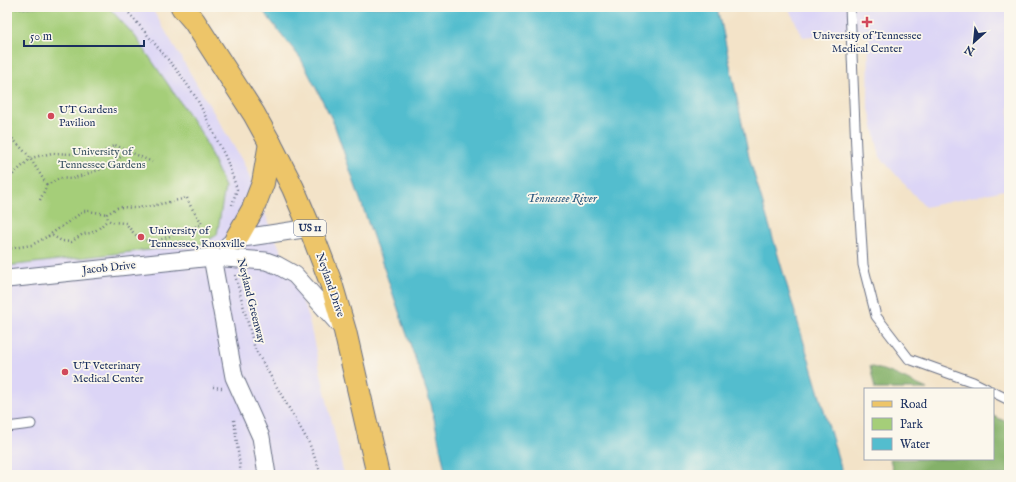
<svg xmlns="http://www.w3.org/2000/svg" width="1016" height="482" font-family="'IM FELL English',serif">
<rect width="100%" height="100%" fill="#fbf7ec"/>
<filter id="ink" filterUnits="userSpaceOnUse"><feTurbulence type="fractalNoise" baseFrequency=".025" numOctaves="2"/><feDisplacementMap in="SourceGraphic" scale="8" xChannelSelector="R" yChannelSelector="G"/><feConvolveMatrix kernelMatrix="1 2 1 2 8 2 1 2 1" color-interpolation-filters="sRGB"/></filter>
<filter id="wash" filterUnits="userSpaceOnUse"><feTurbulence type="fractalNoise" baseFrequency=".012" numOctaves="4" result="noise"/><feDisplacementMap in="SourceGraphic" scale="16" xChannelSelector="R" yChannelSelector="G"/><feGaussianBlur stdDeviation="0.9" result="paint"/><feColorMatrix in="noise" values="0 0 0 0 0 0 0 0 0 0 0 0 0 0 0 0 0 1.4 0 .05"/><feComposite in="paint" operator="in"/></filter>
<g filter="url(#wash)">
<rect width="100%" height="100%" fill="#f3e3c8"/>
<g fill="#dcd5f6">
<polygon points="7,7 151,7 243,162 307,312 344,475 7,475"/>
<polygon points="788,7 1009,7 1009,189 925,207 880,157 868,104 869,30 803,37"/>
</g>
<polygon fill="#a5ce79" stroke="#607e6c" points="7,7 108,7 135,36 202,134 225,187 217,235 202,244 7,266"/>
<g fill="#84b169" stroke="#507064">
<polygon points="870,366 892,373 927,389 875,389"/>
<polygon points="993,416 1009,423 1009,475 894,475 890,459 993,459"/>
</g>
<polygon fill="#53bdce" stroke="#377696" points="260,7 718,7 749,157 843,475 446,475 431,404 333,121 301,59"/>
</g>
<g filter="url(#ink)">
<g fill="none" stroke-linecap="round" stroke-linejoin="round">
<g stroke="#676e83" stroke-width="11">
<g id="service">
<polyline points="850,7 856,150 863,265 876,316 909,359 973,382 987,389"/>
<polyline points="993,392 1009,400"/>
<polyline points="7,427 31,424"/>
</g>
</g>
<g stroke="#676e83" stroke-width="19">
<g id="minor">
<polyline points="228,245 236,239 310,228"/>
<polyline points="212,257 234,377 261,437 267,475"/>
<polyline points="7,279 212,257 266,261 277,265 295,275 344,330"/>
</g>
</g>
<g stroke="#676e83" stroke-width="24">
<polyline id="primary" points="182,7 194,21 254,114 270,143 293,188 310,228 331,283 345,331 378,475"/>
</g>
<g stroke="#676e83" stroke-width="24">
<polyline id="trunk" points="236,239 253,209 263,183 270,143"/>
</g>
<g stroke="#676e83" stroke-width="2.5" stroke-dasharray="1 3" stroke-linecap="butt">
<path d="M8 7C17 9 26 10 35 7"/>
<polyline points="72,7 73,8"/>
<polyline points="124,7 180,74 197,99 226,158 237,189 232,205"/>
<polyline points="7,133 28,155 47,185"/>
<polyline points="7,180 31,158 52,153 94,155 105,151 115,145 152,162"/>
<path d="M187 198 191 207 202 223C196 228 190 228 182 231 158 241 143 250 126 223L112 222 108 220 107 214 117 208 122 207 134 208 152 206Z"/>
<polyline points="40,200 47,185 60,178 71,179 105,168 129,151"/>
<polyline points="48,236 84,211 88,211 107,214"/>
<polyline points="7,249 32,245 48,236 53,236 62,241 71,242 83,234 91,233 98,229 108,220"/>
<polyline points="235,275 255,349 309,443 320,471 320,475"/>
<polyline points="213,387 222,388"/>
<polyline points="234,420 241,475"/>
</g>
<use href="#service" stroke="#fff" stroke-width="9"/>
<use href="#minor" stroke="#fff" stroke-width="17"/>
<use href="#primary" stroke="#edc569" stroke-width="22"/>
<use href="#trunk" stroke="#edc569" stroke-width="22"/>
</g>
</g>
<g fill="#d1495b" stroke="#fbf7ec" stroke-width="1.5">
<path d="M865 16h4v4h4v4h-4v4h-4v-4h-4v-4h4z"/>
<circle cx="51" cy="116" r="4"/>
<circle cx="141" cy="237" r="4"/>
<circle cx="65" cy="372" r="4"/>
</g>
<g text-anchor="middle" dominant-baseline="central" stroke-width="3.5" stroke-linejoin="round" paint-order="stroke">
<rect fill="#fbf7ec" stroke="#5e6b89" stroke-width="1" x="294" y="220" width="32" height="16" rx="3"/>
<g font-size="10" font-weight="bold" fill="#1b2f5e">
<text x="310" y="228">US 11</text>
</g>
<g font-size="11" fill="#1b2f5e" stroke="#fbf7ec" text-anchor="start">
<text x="867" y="36" text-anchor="middle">University of Tennessee<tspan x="867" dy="13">Medical Center</tspan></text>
<text x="59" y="110">UT Gardens<tspan x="59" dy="13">Pavilion</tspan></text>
<text x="149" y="231">University of<tspan x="149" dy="13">Tennessee, Knoxville</tspan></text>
<text x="73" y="366">UT Veterinary<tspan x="73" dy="13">Medical Center</tspan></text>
</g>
<g font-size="11" fill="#3e5765" stroke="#fbf7ec">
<text x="102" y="152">University of<tspan x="102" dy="13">Tennessee Gardens</tspan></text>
</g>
<g font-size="11" fill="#1b2f5e" stroke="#fbf7ec">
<text transform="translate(109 268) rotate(-6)">Jacob Drive</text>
<text transform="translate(330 285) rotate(71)">Neyland Drive</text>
<text transform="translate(251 301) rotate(76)">Neyland Greenway</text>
</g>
<g font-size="12" font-style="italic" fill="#2c5a80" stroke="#fbf7ec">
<text x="562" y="198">Tennessee River</text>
</g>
</g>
<rect width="1016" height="482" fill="none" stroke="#fbf7ec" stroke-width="24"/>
<rect x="864" y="388" width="130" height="72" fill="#fbf7ec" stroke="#a1a7b3"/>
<rect x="872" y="401" width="20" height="6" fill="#edc569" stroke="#a1a7b3"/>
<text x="900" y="408" font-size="12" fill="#1b2f5e">Road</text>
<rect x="872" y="418" width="20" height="12" fill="#a5ce79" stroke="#a1a7b3"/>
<text x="900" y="428" font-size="12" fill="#1b2f5e">Park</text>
<rect x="872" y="438" width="20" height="12" fill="#53bdce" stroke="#a1a7b3"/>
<text x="900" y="448" font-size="12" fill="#1b2f5e">Water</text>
<g transform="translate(974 42) rotate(207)" stroke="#fbf7ec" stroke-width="3" paint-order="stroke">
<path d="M0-3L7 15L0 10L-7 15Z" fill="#1b2f5e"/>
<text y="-6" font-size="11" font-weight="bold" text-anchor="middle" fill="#1b2f5e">N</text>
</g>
<path d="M24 40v6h120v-6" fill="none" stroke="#1b2f5e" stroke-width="2"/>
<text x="30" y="40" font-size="12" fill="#1b2f5e" stroke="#fbf7ec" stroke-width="3" paint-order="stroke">50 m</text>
</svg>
